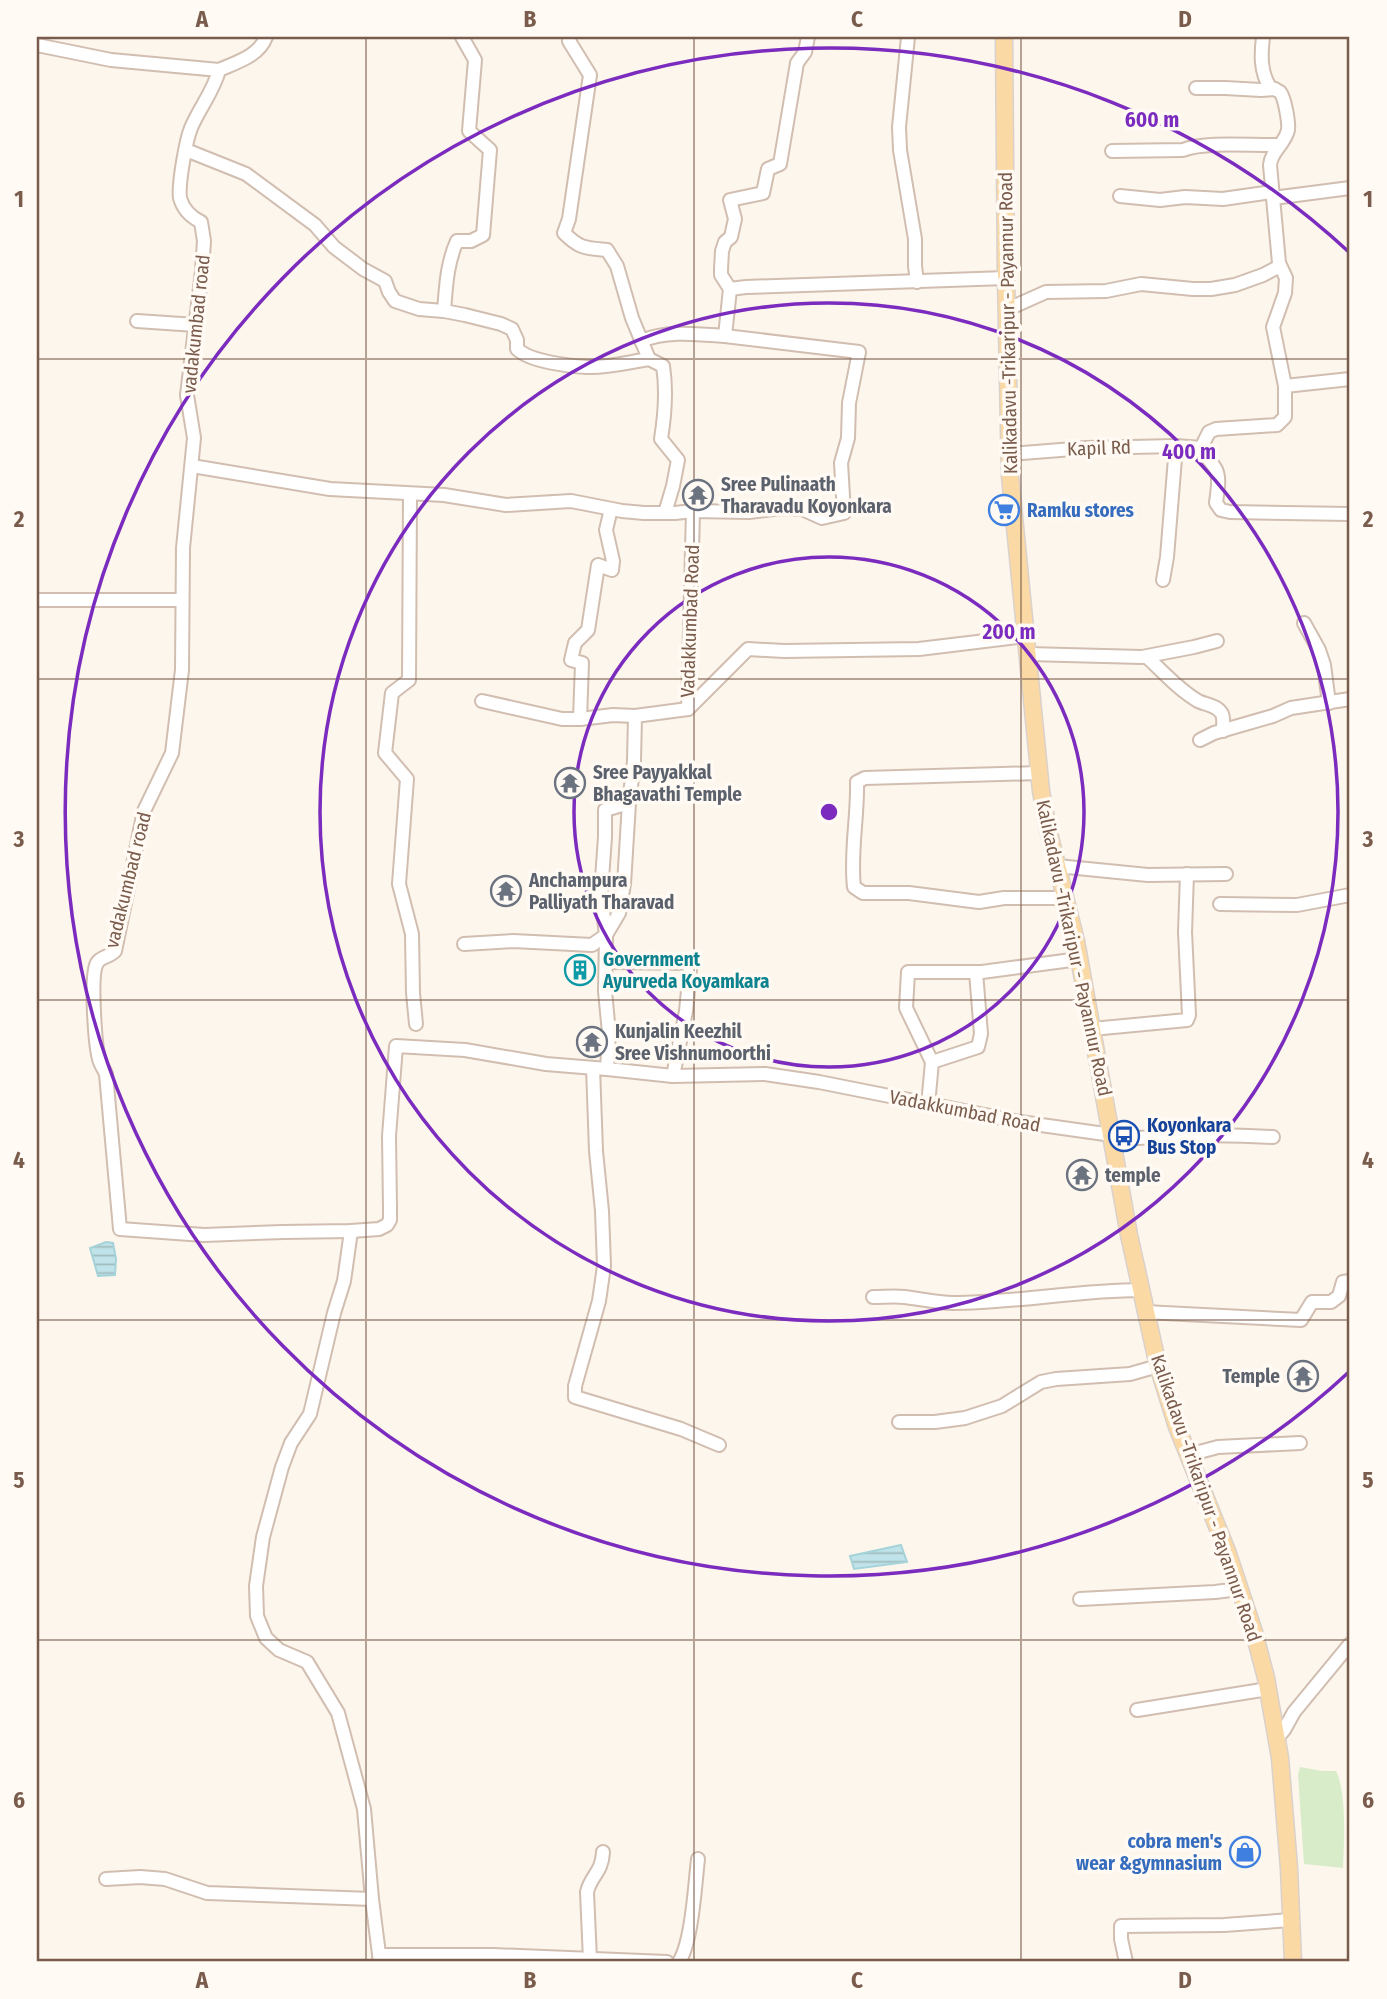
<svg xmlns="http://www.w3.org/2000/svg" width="1387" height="1999" font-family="'Fira Sans Condensed',sans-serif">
<defs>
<pattern id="water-rules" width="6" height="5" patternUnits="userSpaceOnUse" patternTransform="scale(1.75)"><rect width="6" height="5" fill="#bfe3e8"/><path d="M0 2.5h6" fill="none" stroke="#a0bbbe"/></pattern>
</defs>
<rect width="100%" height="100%" fill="#fdf6ec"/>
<path fill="#d8ecc9" d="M1300 1767 1322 1771H1336C1347 1793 1344 1842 1343 1868L1304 1864 1298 1775Z"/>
<g fill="url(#water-rules)" stroke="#a5d3da" stroke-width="2">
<polygon points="106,1242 113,1243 116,1259 115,1275 98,1276 90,1248"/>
<polygon points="901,1545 907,1562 854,1569 850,1556"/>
</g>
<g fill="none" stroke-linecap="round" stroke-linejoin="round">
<g stroke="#d1beb0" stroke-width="16">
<g id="minor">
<polyline points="908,37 899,127 900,150 915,239 915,266 917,282"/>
<path d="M37 45 111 60 219 70C214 91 199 108 191 128 186 140 178 185 180 198 183 209 191 217 201 222L204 241 202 271 187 395 194 438 183 548 182 670 172 753 144 811 115 951C110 957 101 956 97 963 90 975 95 1044 99 1059 100 1064 104 1069 106 1074L120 1229 204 1235 283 1232 351 1231 379 1229 387 1225 390 1220V1207L389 1136 396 1046 465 1050 546 1064 607 1069"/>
<path d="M219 70C237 62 259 56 266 37"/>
<polyline points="1196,88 1225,88 1261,90 1275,89"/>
<path d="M186 150 246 174 315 225 334 247 363 269 385 281 389 292 395 301 419 309 444 311 465 315 501 324 512 329 517 340V349C531 362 569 366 587 367 607 368 629 362 649 359L632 318 617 266 607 250C586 248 580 249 564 233L569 219 590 75 569 41 570 37"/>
<path d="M1112 151 1183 150C1207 141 1253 146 1280 145"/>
<polyline points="1120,196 1160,200 1185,197 1223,199 1272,192"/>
<polyline points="1273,198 1350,188"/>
<polyline points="1006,278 746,287 730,289 725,336 859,352 849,403 848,438 841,463 844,513 822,518 802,509 782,508 749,512 693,511 688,709 635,716 634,761 629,803 624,884 619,913 606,935 605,991 609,1033 607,1069 673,1076 765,1074 819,1082 1020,1122 1112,1135"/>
<polyline points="730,289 721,275 721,269 722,251 725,242 731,237 735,219 730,200 763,193 768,169 780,164 797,63 805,52 808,37"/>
<polyline points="1006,306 1017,305 1046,292 1106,291 1141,284 1193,289 1211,289 1235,285 1263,275 1280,266"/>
<path d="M444 311C446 286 447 263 457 241H471L483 235 490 150 469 131 475 60 462 37"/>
<polyline points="137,321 196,325"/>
<path d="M641 341C667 330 697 334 725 336"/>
<path d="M649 359 663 366C667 391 665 414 661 439L678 460 673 486 665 513"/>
<polyline points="1285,386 1350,379"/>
<path d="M1201 448 1209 432 1216 429 1277 425 1285 417V386L1273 327 1285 293 1286 278 1279 263 1270 165C1271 151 1285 144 1288 130 1289 123 1285 98 1280 92 1279 91 1271 88 1270 87 1260 72 1261 54 1263 37"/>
<path d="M1010 454 1086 448 1176 446 1201 448C1206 458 1210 460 1215 468 1221 477 1217 493 1216 503L1221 510 1230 512 1350 514"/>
<polyline points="192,466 330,489 444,495 506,505 571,501 622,511 644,513 675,513 693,511"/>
<polyline points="410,494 409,680 392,693 385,753 407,779 399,884 412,934 413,993 416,1024"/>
<polyline points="1163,580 1167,557 1176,446"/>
<polyline points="37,600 182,600"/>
<polyline points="1304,623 1319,650 1324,665 1329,703"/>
<polyline points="1028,654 1142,657 1194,647 1217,641"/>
<path d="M1147 657C1163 672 1179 690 1198 701 1206 705 1217 705 1222 714 1224 718 1223 726 1223 731"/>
<polyline points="482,701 562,719 580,719 613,715 635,716"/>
<polyline points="688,709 748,649 784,651 919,649 1026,636"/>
<polyline points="580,719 582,663 571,660 575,643 588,630 598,565 612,570 613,561 606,530 610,513"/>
<polyline points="1200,740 1214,733 1273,716 1291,708 1350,699"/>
<path d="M1039 773 865 778 857 782C858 817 850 852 854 887L863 893H909L979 902 1004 898H1065"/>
<polyline points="1057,866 1148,875 1226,874"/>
<polyline points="1220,904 1297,905 1350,895"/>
<polyline points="464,944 513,941 592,945 606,935 601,893 605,837 605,810 629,803"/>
<polyline points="607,962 689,963 690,970 686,1011 673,1076"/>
<polyline points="1092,1029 1187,1020 1189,1015 1185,932 1187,874"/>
<polyline points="932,1062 906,1008 908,972 982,972 1079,959"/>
<polyline points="593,1068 596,1151 602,1211 604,1266 599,1301 575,1386 575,1397 681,1429 719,1445"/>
<polyline points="928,1105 932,1062 978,1047 981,1034 976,972"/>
<path d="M1113 1140C1166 1135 1220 1134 1273 1137"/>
<polyline points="351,1231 344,1281 334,1313 310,1414 291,1443 282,1467 263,1537 256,1586 257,1616 266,1638 279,1650 307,1662 338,1713 364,1809 372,1899 380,1962"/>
<path d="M873 1297C884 1297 895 1296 905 1297 921 1299 937 1303 953 1303 1016 1303 1078 1290 1141 1290"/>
<polyline points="1145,1312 1301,1320 1312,1302 1331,1302 1339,1296 1343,1282 1350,1281"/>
<polyline points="899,1422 935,1422 965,1418 1002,1406 1041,1382 1056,1379 1130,1374 1158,1366"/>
<polyline points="1188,1455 1218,1447 1300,1443"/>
<polyline points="1080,1599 1215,1592 1239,1589"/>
<polyline points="1137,1710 1268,1689"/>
<polyline points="1277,1738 1284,1730 1294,1712 1350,1644"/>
<polyline points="106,1879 140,1877 165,1879 207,1893 372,1899"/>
<polyline points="379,1955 493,1955 667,1962"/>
<path d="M590 1960 587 1892C591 1875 602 1873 603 1852"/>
<path d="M679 1962C692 1942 695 1885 698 1859"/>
<polyline points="1126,1962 1121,1939 1121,1926 1224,1925 1291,1920"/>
</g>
</g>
<g stroke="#dad1cd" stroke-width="19">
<polyline id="major" points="1004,37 1006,278 1010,476 1041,791 1048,829 1076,941 1129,1235 1158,1366 1177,1427 1227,1551 1254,1632 1266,1678 1280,1758 1289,1868 1293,1962"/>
</g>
<use href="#minor" stroke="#fff" stroke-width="12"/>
<use href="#major" stroke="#fbd9a5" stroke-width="16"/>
</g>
<path fill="none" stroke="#7a5c4d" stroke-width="2" stroke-opacity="0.55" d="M366 37V1962M694 37V1962M1021 37V1962M37 359H1350M37 679H1350M37 1000H1350M37 1320H1350M37 1640H1350"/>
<g fill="none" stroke="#7b2cbf" stroke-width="3.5">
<circle cx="829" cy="812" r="255"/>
<circle cx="829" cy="812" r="509"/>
<path d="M1350 1371A764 764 0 1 1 1350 253"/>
</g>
<defs>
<g id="temple-ring" transform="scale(1.575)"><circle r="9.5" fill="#fffaf3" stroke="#6b7280" stroke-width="1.5"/><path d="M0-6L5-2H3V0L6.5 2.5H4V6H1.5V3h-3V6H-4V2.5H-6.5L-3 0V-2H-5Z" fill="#6b7280"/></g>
<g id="supermarket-ring" transform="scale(1.575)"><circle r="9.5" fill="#fffaf3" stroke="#3f7fe0" stroke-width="1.5"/><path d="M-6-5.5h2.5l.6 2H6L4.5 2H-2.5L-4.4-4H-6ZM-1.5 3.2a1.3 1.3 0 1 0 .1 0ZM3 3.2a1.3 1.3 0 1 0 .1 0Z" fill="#3f7fe0"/></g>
<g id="building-ring" transform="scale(1.575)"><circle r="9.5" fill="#fffaf3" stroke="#0f9aa8" stroke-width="1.5"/><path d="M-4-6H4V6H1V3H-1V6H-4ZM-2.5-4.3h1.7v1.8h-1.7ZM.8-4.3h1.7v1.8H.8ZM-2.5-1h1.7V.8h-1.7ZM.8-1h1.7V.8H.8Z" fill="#0f9aa8"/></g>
<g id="bus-ring" transform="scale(1.575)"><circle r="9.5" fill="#fffaf3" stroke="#1a4fb4" stroke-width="1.5"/><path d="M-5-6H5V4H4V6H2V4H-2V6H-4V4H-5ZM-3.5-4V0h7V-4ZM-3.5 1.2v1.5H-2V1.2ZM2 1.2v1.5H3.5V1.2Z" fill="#1a4fb4"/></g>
<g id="shop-ring" transform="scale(1.575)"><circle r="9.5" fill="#fffaf3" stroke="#3f7fe0" stroke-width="1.5"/><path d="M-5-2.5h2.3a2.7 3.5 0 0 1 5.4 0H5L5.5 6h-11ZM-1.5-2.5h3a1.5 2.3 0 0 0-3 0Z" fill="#3f7fe0"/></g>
</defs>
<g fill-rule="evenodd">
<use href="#temple-ring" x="698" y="495"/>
<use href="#supermarket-ring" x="1004" y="510"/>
<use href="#temple-ring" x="570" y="783"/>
<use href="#temple-ring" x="506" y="891"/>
<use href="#building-ring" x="580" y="970"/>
<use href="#temple-ring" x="592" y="1042"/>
<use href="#bus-ring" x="1124" y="1136"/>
<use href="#temple-ring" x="1082" y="1175"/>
<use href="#temple-ring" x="1303" y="1376"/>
<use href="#shop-ring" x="1245" y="1852"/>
</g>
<g text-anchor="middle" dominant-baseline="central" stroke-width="7" stroke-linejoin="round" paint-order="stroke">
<g font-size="19" fill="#7a5c4d" stroke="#fffaf3">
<text transform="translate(1008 323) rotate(-91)">Kalikadavu -Trikaripur - Payannur Road</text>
<text transform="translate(196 324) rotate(-84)">vadakumbad road</text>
<text transform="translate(1099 448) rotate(-2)">Kapil Rd</text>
<text transform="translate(690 621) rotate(-88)">Vadakkumbad Road</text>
<text transform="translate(128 880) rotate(-76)">vadakumbad road</text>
<text transform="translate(1074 948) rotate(78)">Kalikadavu -Trikaripur - Payannur Road</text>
<text transform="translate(965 1111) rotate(11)">Vadakkumbad Road</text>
<text transform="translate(1206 1498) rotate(71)">Kalikadavu -Trikaripur - Payannur Road</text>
</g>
<g font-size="19" font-weight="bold" fill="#5b616d" stroke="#fffaf3" text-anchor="start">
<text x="721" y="484">Sree Pulinaath<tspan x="721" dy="22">Tharavadu Koyonkara</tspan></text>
<text x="593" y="772">Sree Payyakkal<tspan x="593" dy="22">Bhagavathi Temple</tspan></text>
<text x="529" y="880">Anchampura<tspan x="529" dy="22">Palliyath Tharavad</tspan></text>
<text x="615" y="1031">Kunjalin Keezhil<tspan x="615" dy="22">Sree Vishnumoorthi</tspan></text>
<text x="1105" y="1175">temple</text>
<text x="1280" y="1376" text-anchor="end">Temple</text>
</g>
<g font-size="19" font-weight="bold" fill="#366cbe" stroke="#fffaf3" text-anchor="start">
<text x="1027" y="510">Ramku stores</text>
<text x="1222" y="1841" text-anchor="end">cobra men's<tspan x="1222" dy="22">wear &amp;gymnasium</tspan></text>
</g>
<g font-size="19" font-weight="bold" fill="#0d838f" stroke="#fffaf3" text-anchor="start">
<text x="603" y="959">Government<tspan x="603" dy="22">Ayurveda Koyamkara</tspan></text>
</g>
<g font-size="19" font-weight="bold" fill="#164399" stroke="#fffaf3" text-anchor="start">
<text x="1147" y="1125">Koyonkara<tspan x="1147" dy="22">Bus Stop</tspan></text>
</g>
</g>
<circle cx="829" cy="812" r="10" fill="#7b2cbf" stroke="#fffaf3" stroke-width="3.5"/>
<g font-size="21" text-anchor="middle" font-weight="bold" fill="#7b2cbf" stroke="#fffaf3" stroke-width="7" stroke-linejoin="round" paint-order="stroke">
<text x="1152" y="127">600 m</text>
<text x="1189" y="459">400 m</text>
<text x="1009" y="639">200 m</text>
</g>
<rect width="1387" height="1999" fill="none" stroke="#fffaf3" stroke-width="77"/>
<rect x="38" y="38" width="1310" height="1922" fill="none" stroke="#7a5c4d" stroke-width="2.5"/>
<g font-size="23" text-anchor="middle" font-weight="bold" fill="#7a5c4d">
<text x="202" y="27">A</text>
<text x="530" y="27">B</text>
<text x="857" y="27">C</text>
<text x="1185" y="27">D</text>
<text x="19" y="207">1</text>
<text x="1368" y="207">1</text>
<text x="19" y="527">2</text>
<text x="1368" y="527">2</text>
<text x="19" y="847">3</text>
<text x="1368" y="847">3</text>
<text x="19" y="1168">4</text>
<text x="1368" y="1168">4</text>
<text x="19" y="1488">5</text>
<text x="1368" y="1488">5</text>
<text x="19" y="1808">6</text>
<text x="1368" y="1808">6</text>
<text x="202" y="1988">A</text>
<text x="530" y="1988">B</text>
<text x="857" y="1988">C</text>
<text x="1185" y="1988">D</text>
</g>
</svg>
